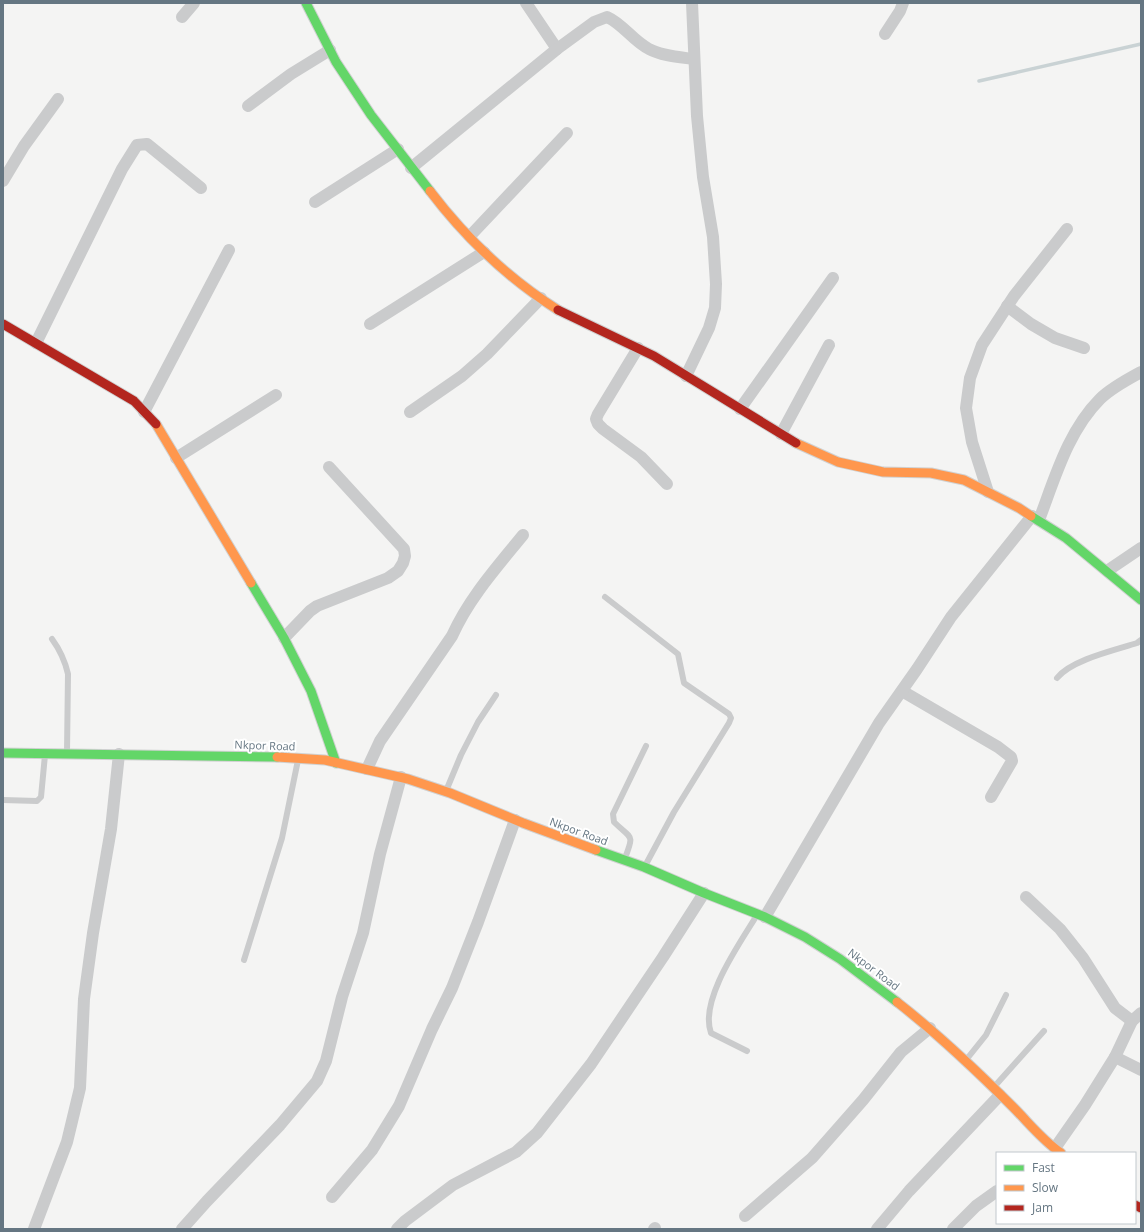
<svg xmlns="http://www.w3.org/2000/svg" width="1144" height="1232" font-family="'Open Sans',sans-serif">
<rect width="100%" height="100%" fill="#f4f4f3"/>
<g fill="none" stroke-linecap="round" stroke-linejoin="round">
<polyline stroke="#c9d2d4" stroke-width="3.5" points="979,81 1141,44"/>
<g stroke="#d0d1d1" stroke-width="11">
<g id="fast">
<polyline points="306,3 336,62 371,115 430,191"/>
<polyline points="1031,516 1066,538 1141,600"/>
<polyline points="251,583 284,638 311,691 336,763"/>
<polyline points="3,753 277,757"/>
<polyline points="596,850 644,867 704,893 765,917 805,937 840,959 897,1002"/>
</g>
</g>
<g stroke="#d0d1d1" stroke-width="11">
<g id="slow">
<path d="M430 191C465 237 509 279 558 310"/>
<polyline points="156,424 251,583"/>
<polyline points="796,443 838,462 883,472 931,473 964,480 1019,508 1031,516"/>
<polyline points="277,757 325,760 408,779 450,793 523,823 596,850"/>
<path d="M897 1002C938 1034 976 1070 1013 1107 1029 1123 1042 1140 1061 1153"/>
</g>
</g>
<g stroke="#d0d1d1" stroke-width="11">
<g id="jam">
<polyline points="558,310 654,356 796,443"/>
<polyline points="3,324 134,401 156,424"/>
<polyline points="1135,1205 1141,1208"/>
</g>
</g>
<g stroke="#cacbcc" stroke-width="6">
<polyline points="605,597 678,654 684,683 729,714 731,718 729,723 674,812 645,866"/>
<path d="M52 639C60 650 65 661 68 674L67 752"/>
<path d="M1057 678C1071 660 1115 650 1137 643L1141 640"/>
<polyline points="446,791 461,755 478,722 496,695"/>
<polyline points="3,800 37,801 41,797 45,755"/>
<path d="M625 858C635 833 631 839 614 822L613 814 646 746"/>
<polyline points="244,960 282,838 298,760"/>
<path d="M747 1051 711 1033C699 1000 740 943 757 915"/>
<polyline points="966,1060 986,1035 1006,995"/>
<polyline points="994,1087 1044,1031"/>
</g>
<g stroke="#cacbcc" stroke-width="12">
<polyline points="526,3 557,49"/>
<polyline points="182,17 194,3"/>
<polyline points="885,34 900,11 903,3"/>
<polyline points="248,106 291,74 330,50"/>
<path d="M411 168 557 49 594 22 607 17C623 24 633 41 649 49 662 56 679 57 694 59"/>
<polyline points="3,181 24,146 58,99"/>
<polyline points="315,202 398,149"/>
<polyline points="470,236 567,133"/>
<polyline points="1007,306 1031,324 1055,338 1084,348"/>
<polyline points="370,324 484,252"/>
<polyline points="36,343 122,169 137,145 147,144 201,188"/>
<polyline points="638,348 598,414 596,419 598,424 603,429 641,457 667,484"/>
<polyline points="686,376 709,328 715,308 716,284 713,237 703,177 697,116 692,3"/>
<polyline points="740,409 833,278"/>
<polyline points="144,412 229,250"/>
<polyline points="410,412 462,376 487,354 541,298"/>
<polyline points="781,434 829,345"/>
<polyline points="176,458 276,395"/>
<polyline points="988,492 972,442 966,408 970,378 982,345 1014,296 1067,229"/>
<path d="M1039 520C1055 478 1068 431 1100 399 1111 388 1128 379 1141 372"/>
<polyline points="1107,571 1141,548"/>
<polyline points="284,638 310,611 317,606 388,578 398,571 403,563 405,556 404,549 329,467"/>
<polyline points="902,691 998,747 1011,757 1012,761 991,797"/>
<path d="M367 769 380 741 452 636C469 598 497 567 523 535"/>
<polyline points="1026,897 1060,929 1083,958 1115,1008 1132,1021"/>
<polyline points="765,917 879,723 917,669 951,617 1032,516"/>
<polyline points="1115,1057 1141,1070"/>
<polyline points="1055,1148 1085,1105 1115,1057 1132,1021 1141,1013"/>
<polyline points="332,1197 372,1150 399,1106 432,1029 452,988 478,922 515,820"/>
<polyline points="745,1216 812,1158 863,1100 901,1052 930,1028"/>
<polyline points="34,1229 67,1142 80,1088 84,999 93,933 111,829 119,754"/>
<polyline points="182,1229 207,1201 280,1125 317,1081 326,1061 342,997 363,933 380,854 401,777"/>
<polyline points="397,1229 405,1221 453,1185 516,1152 537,1133 591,1064 663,957 704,893"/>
<polyline points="654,1229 655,1228"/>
<polyline points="877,1229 909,1191 1000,1095"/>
<polyline points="953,1229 976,1206 997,1191"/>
</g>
<use href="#fast" stroke="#63d668" stroke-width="9"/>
<use href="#slow" stroke="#ff974d" stroke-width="9"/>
<use href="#jam" stroke="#b3261e" stroke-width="9"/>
</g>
<g text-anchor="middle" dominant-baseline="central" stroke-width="4" stroke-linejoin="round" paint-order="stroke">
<g font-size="11" fill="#657682" stroke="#fff">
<text transform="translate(265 745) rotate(2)">Nkpor Road</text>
<text transform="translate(579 831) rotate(20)">Nkpor Road</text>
<text transform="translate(874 969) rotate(37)">Nkpor Road</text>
</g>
</g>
<rect width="1144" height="1232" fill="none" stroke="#657682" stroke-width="8"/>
<rect x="996" y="1152" width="140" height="72" fill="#ffffff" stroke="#c1c8cd"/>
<rect x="1004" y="1165" width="20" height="6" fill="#63d668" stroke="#c1c8cd"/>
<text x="1032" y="1172" font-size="12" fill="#657682">Fast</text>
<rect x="1004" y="1185" width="20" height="6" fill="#ff974d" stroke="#c1c8cd"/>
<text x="1032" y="1192" font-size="12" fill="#657682">Slow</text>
<rect x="1004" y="1205" width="20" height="6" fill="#b3261e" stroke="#c1c8cd"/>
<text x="1032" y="1212" font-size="12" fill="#657682">Jam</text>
</svg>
